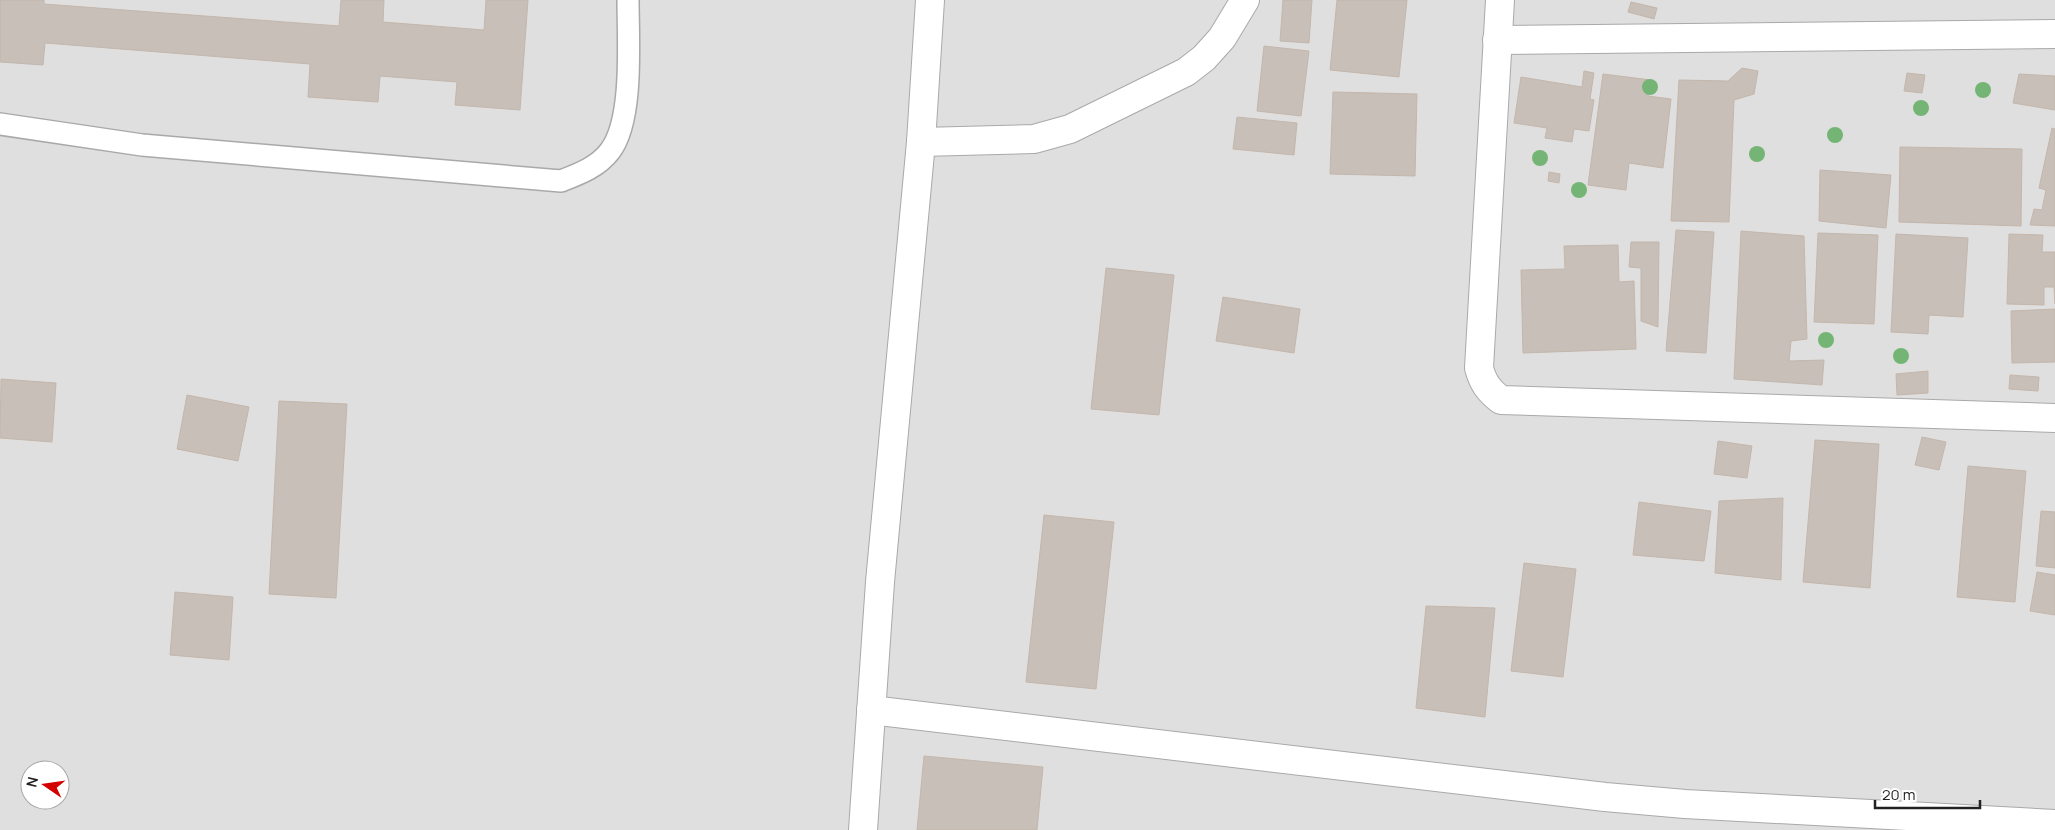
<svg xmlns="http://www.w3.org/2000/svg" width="2055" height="830" font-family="Manrope,sans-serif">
<rect width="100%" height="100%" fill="#f2efe9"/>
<path fill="#e0dfdf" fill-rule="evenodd" d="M0 0H2055V830H0ZM30 770H60V800H30Z"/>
<g fill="#c7bfb8" stroke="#c4b6ab">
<polygon points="0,0 44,0 44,4 339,26 341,0 384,0 383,22 484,30 486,0 528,0 520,110 455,105 457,82 380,76 378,102 308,97 310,64 45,43 43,65 0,62"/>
<polygon points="1283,0 1312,0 1309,43 1280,41"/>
<polygon points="1337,0 1407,0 1399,77 1330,70"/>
<polygon points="1631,2 1657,8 1654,19 1628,12"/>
<polygon points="1264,46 1309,51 1301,116 1257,111"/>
<polygon points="1742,68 1758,71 1754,94 1734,100 1729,222 1671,221 1679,80 1728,81"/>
<polygon points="1584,71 1594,73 1590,99 1594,100 1589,131 1574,129 1572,142 1545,138 1547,128 1514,123 1521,77 1582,87"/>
<polygon points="1907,73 1925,75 1922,93 1904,91"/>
<polygon points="1603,74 1651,80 1648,96 1671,99 1663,168 1629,163 1626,190 1588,185"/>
<polygon points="2019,74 2055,76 2055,110 2013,103"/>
<polygon points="1333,92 1417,94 1415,176 1330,174"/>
<polygon points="1237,117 1297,123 1294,155 1233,149"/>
<polygon points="2052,128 2055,129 2055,226 2030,225 2034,209 2042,210 2046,190 2039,188"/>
<polygon points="1900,147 2022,149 2021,226 1899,222"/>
<polygon points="1820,170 1891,175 1886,228 1819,221"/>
<polygon points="1549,172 1560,174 1559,183 1548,181"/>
<polygon points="1676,230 1714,232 1706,353 1666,351"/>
<polygon points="1741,231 1804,236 1807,339 1791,341 1789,361 1824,360 1822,385 1734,379"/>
<polygon points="1818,233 1878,235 1874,324 1814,322"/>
<polygon points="1896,234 1968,238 1963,317 1929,315 1928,334 1891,332"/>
<polygon points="2009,234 2043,235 2042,252 2055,252 2055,304 2054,287 2044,287 2044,305 2007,304"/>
<polygon points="1631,242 1659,242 1658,327 1641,321 1641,268 1629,267"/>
<polygon points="1618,245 1619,282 1634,281 1636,349 1523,353 1521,270 1565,269 1564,246"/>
<polygon points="1106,268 1174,275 1159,415 1091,409"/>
<polygon points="1223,297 1300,309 1294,353 1216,341"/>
<polygon points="2055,309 2055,362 2012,363 2011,311"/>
<polygon points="1928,371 1928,393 1897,395 1896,374"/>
<polygon points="2010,375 2039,377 2038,391 2009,389"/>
<polygon points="1,379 56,383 52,442 0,438"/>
<polygon points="187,395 249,407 238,461 177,449"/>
<polygon points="279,401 347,404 336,598 269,594"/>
<polygon points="1922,437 1946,442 1939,470 1915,465"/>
<polygon points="1815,440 1879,444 1870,588 1803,582"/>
<polygon points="1718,441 1752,446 1747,478 1714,474"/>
<polygon points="1968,466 2026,471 2015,602 1957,597"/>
<polygon points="1783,498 1781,580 1715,573 1719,501"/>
<polygon points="1639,502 1711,511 1704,561 1633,555"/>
<polygon points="2041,511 2055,512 2055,568 2036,566"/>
<polygon points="1044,515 1114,522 1096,689 1026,682"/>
<polygon points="1524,563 1576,569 1563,677 1511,671"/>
<polygon points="2037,572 2055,575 2055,615 2030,611"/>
<polygon points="175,592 233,597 229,660 170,655"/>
<polygon points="1426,606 1495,608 1485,717 1416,708"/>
<polygon points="924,756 1043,767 1037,830 917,830"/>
</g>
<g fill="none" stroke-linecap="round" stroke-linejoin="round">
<g stroke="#a9a9a9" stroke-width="24">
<path id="service" d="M0 124 142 145 561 181C579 174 598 167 610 151 634 120 628 39 628 0"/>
</g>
<g stroke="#a9a9a9" stroke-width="30">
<g id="minor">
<path d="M1500 0 1479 368C1483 383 1489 391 1501 400L2055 418"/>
<polyline points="1497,40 2055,34"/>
<polyline points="921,142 1034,139 1070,129 1186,72 1204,58 1222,38 1245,0"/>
<polyline points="871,710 1605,797 1685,804 2055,824"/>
<polyline points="863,830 880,582 921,142 930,0"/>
</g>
</g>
<use href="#service" stroke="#fff" stroke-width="21"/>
<use href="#minor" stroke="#fff" stroke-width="28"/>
</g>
<g fill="#74b475">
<circle cx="1650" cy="87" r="8"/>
<circle cx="1983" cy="90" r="8"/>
<circle cx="1921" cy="108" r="8"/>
<circle cx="1835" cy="135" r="8"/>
<circle cx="1757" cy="154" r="8"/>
<circle cx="1540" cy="158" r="8"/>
<circle cx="1579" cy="190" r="8"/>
<circle cx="1826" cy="340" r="8"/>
<circle cx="1901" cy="356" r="8"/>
</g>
<g transform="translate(45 785) rotate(283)"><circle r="24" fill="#ffffff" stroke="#a7a7a7"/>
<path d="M0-4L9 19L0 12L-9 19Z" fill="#d40000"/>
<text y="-8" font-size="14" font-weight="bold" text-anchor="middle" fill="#222222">N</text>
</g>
<path d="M1875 800v8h105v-8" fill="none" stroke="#222222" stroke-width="2.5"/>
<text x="1882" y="800" font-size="15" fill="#222222" stroke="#ffffff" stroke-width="4" paint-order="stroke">20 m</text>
</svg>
